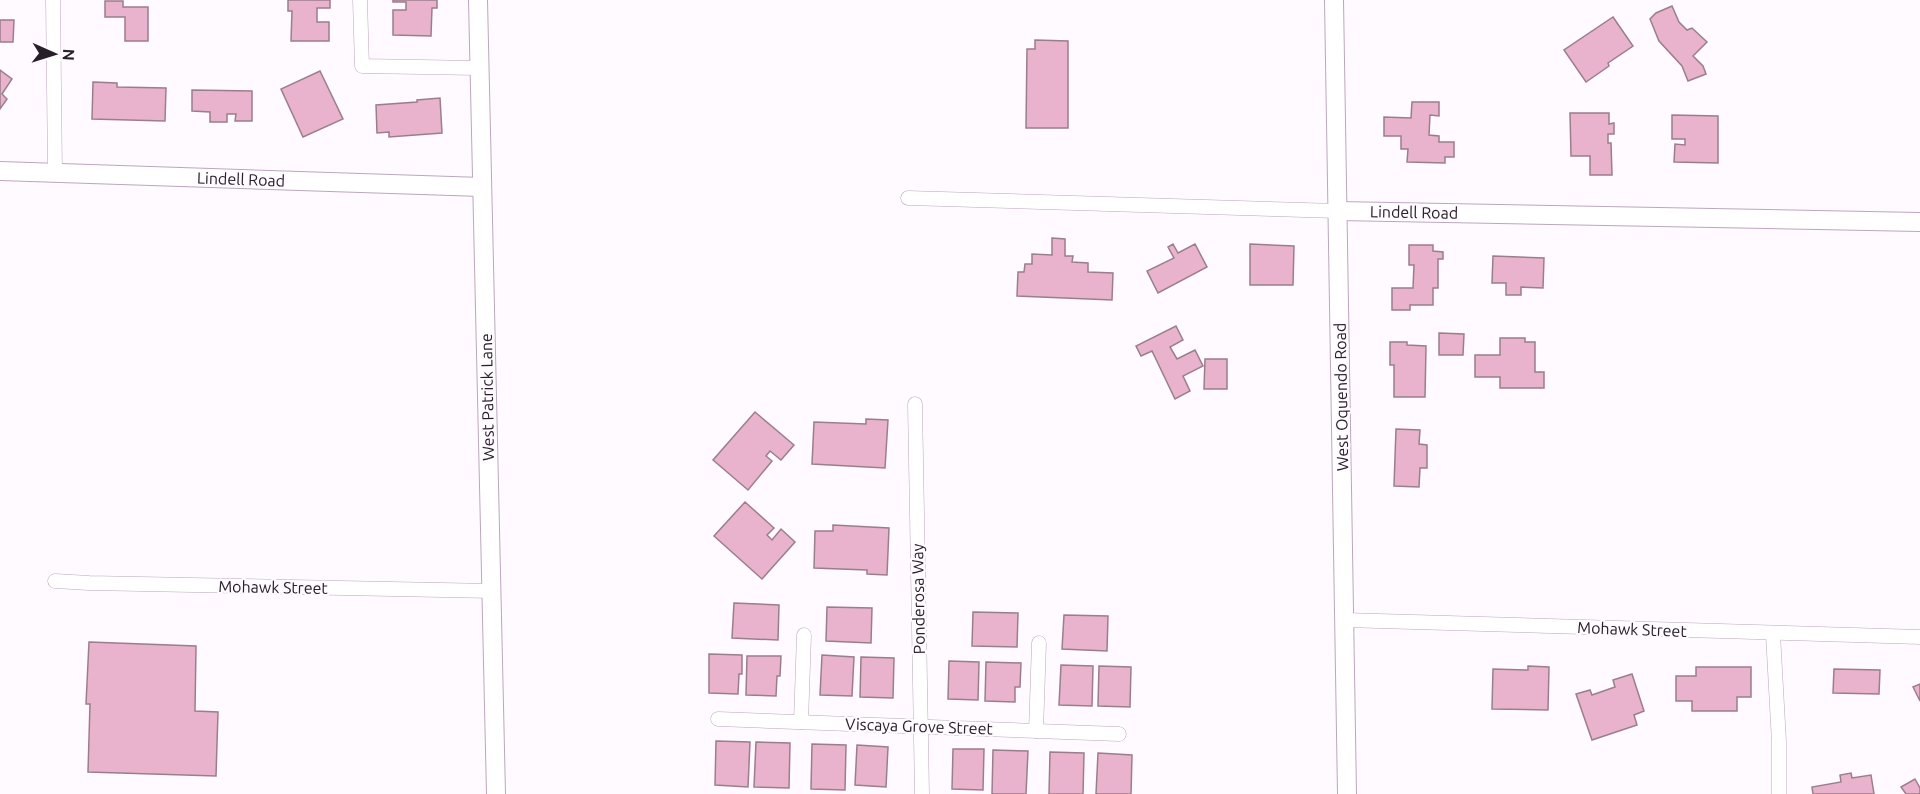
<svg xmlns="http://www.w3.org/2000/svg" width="1920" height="794" font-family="Ubuntu,sans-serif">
<rect width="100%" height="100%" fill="#fefaff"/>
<g fill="#eab3cd" stroke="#9b7e8c" stroke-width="1.5">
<polygon points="288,0 330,0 330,8 317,8 317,22 329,22 329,41 291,41 292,11 288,11"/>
<polygon points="393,0 437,0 437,8 432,8 431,36 393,35 393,10 406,10 406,2 393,2"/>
<polygon points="105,1 123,1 123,7 148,7 148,41 125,41 125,17 105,17"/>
<polygon points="1672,6 1679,22 1687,30 1692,28 1707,42 1693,56 1703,66 1706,74 1688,81 1682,66 1659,41 1650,19 1656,13"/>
<polygon points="1613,17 1633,46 1608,63 1609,66 1586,82 1564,50"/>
<polygon points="0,20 14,20 13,42 0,42"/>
<polygon points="1035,40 1068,41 1068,128 1026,128 1027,49 1035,49"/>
<polygon points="0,70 12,79 2,94 7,99 0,109"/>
<polygon points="320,71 343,119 303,137 281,89"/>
<polygon points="93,82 117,83 117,87 166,88 165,121 92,119"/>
<polygon points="192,90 252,91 252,121 235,121 236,114 227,114 227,122 210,122 210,112 192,111"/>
<polygon points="440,98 442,133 389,137 389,132 377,133 376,105 417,102 417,100"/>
<polygon points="1412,102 1439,102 1439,116 1430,115 1429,135 1439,136 1439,142 1454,142 1454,157 1445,157 1445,163 1407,162 1408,149 1401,149 1401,136 1384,136 1384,117 1411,118"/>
<polygon points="1570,113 1609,113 1609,124 1614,123 1614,134 1608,134 1608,143 1611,143 1612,175 1590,175 1590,156 1571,156"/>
<polygon points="1672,115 1718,116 1718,163 1674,162 1675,144 1685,145 1685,139 1672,139"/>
<polygon points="1052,238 1065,239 1065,256 1073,256 1072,262 1088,263 1088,272 1113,273 1112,300 1017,296 1018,272 1024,272 1025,264 1032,264 1032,254 1052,255"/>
<polygon points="1173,244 1178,253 1195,244 1207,267 1158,293 1147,271 1174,258 1168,247"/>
<polygon points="1250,244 1294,246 1293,285 1250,285"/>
<polygon points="1409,245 1433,245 1433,251 1443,252 1443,259 1438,259 1438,288 1433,288 1433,305 1410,305 1410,310 1392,310 1392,288 1413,288 1414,265 1409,265"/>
<polygon points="1493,256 1544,258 1543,288 1521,287 1521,295 1506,295 1506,283 1492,283"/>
<polygon points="1176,326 1183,340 1170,347 1177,359 1195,350 1203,366 1183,376 1190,391 1175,399 1152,351 1141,356 1136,346"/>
<polygon points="1439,333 1464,334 1463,355 1439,355"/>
<polygon points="1500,338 1525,338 1525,342 1535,342 1535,372 1544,372 1544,388 1500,388 1500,377 1475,377 1475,355 1500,355"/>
<polygon points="1390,342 1407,342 1407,345 1426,346 1425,397 1394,397 1394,365 1390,365"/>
<polygon points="1205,359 1227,359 1227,389 1204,389"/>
<polygon points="755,412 794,445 781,460 770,451 766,456 772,461 748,490 713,460"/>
<polygon points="866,419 888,420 885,468 812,464 814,422 866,424"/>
<polygon points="1396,429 1420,430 1419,444 1427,445 1427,468 1420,468 1419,487 1394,486"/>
<polygon points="745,502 774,528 767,535 772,540 781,529 795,542 762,579 714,536"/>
<polygon points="833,525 889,528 887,575 867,574 867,570 814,568 815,531 833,531"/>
<polygon points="734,603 779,605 778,640 732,638"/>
<polygon points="827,607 872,608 871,643 826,641"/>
<polygon points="973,612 1018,613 1017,647 972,646"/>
<polygon points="1064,615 1108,616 1107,651 1062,649"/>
<polygon points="89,642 196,646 195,711 218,712 216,776 88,772 90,704 86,704"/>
<polygon points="709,654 742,655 742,674 739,674 738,694 709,693"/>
<polygon points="822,655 854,657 852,696 820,695"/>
<polygon points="747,656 781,656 780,676 777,676 776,696 746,695"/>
<polygon points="861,657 894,658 893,698 860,697"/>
<polygon points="949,661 979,662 978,700 948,699"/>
<polygon points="986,662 1021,663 1020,687 1015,687 1015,702 985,701"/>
<polygon points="1061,665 1093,666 1092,706 1059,705"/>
<polygon points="1099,666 1131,667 1130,707 1098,706"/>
<polygon points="1528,666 1549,667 1548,710 1492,709 1493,669 1528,670"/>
<polygon points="1696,667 1751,667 1751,697 1737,697 1737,711 1692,711 1692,701 1676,701 1676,676 1696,676"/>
<polygon points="1834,669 1880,670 1879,694 1833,693"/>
<polygon points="1632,674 1644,711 1634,715 1637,725 1592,740 1576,694 1590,690 1592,695 1615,687 1613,680"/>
<polygon points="1920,684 1920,701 1913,687"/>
<polygon points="716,741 750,742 748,787 715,785"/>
<polygon points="756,742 790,743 789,788 754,787"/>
<polygon points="812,744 846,745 845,790 811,789"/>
<polygon points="857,745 888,747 886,787 855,785"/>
<polygon points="953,749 984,749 983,790 952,789"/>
<polygon points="993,750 1028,751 1026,794 992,794"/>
<polygon points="1050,752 1084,753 1083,794 1049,794"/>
<polygon points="1098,753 1132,755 1131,794 1096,794"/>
<polygon points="1851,773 1852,778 1871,775 1874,794 1813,794 1812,787 1841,782 1840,775"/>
<polygon points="1915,779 1920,788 1920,794 1906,794 1901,787"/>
</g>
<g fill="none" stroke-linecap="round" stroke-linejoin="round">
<g stroke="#bba7bd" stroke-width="15">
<g id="minor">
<polyline points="53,0 55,172"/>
<polyline points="360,0 362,66 478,68"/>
<polyline points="908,198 1338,211"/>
<polyline points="915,404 922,794"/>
<polyline points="55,581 89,583 492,591"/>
<polyline points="1344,620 1920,637"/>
<polyline points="1773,634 1779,742 1779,794"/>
<polyline points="718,719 1119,734"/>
<polyline points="801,722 804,635"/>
<polyline points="1036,731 1039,643"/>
</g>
</g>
<g stroke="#bba7bd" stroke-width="20">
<g id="tertiary">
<polyline points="478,0 496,794"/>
<polyline points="1334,0 1347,794"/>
<polyline points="0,171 482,187"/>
<polyline points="1338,211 1920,222"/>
</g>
</g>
<use href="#minor" stroke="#fff" stroke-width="14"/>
<use href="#tertiary" stroke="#fff" stroke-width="18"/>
</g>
<g text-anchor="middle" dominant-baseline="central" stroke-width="4.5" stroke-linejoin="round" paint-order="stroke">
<g font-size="16" fill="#272028" stroke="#fefaff">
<text transform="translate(241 179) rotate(2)">Lindell Road</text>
<text transform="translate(1414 212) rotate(1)">Lindell Road</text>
<text transform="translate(487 397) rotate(-91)">West Patrick Lane</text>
<text transform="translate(1341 397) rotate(-91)">West Oquendo Road</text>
<text transform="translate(273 587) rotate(1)">Mohawk Street</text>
<text transform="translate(918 599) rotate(-91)">Ponderosa Way</text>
<text transform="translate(1632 629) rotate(2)">Mohawk Street</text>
<text transform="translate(919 726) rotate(2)">Viscaya Grove Street</text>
</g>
</g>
<g transform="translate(54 54) rotate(93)" stroke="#fefaff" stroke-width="4.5" paint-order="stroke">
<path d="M0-4.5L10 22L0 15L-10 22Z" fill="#272028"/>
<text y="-9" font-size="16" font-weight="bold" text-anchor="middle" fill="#272028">N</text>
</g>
</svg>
